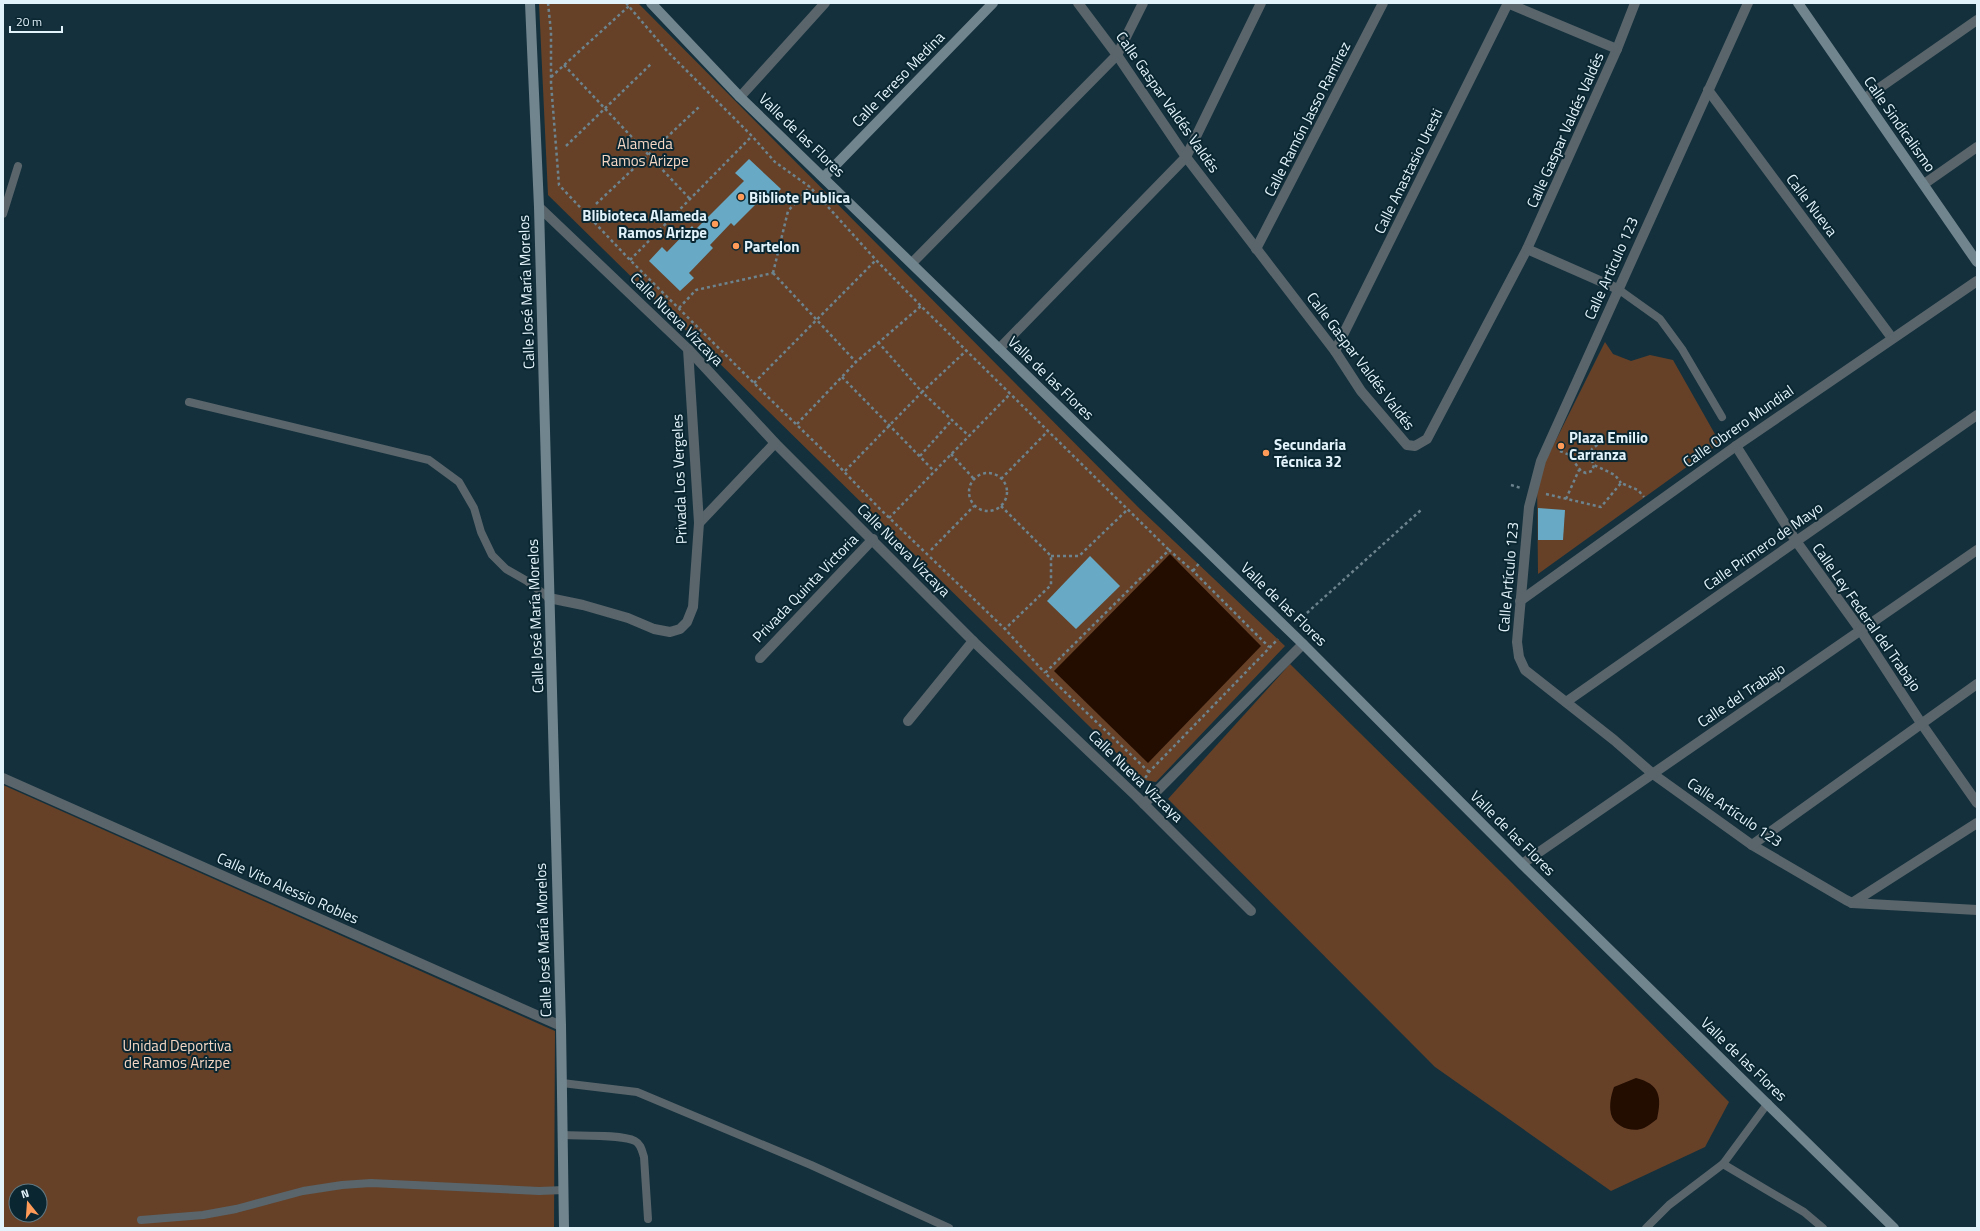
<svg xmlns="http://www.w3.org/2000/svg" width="1980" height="1231" font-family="'Titillium Web',sans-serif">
<rect width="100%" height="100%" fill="#14303c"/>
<g fill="#664128" fill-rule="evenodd">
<polygon points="539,3 638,3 1139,508 1285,646 1156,782 1144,780 548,195"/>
<polygon points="1605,342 1613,354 1631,361 1650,355 1673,360 1720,443 1538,574 1537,478"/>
<polygon points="1290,664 1507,878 1729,1102 1705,1147 1611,1191 1435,1067 1168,799"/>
<path d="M3 785 555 1031 554 1228H3ZM16 1191H40V1215H16Z"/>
</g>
<g fill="#230c00">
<polygon points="1170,554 1261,646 1148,763 1054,671"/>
<path d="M1636 1078C1660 1084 1662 1097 1657 1119 1653 1122 1648 1126 1644 1128 1633 1133 1614 1127 1611 1114 1609 1104 1611 1096 1614 1087Z"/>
</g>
<g fill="#68a9c5">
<polygon points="749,159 781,189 766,204 761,199 734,226 731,223 710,245 713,248 689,273 694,278 680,291 649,261 662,247 667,252 692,226 695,230 744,181 735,173"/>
<polygon points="1538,508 1565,510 1563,540 1538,540"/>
<polygon points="1090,556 1120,586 1076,629 1047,601"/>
</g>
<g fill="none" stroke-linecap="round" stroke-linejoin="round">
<g stroke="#6d848e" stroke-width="2.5" stroke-dasharray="3 3" stroke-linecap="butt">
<polyline points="548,3 551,32 551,83 559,185 630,260 771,400 828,455 879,508 1005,629 1045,673"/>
<polyline points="626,3 667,51 752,136 775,162 810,187 876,260 921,306 1169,550"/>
<polyline points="564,65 690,199"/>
<polyline points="551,77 629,6"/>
<polyline points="566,146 651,64"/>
<polyline points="596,204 700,106"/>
<polyline points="630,260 752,136"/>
<polyline points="773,273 856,362 921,306"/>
<polyline points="773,273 788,211 810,187"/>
<polyline points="679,308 696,290 773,273"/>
<polyline points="878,342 922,392 967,350"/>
<polyline points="842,377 934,471"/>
<polyline points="754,383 876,260"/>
<polyline points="797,424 856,362"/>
<polyline points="1560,451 1577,458 1583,455 1590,457 1594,465 1615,475 1621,483"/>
<polyline points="951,454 974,479"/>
<polyline points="920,456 952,420"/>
<polyline points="1590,457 1592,449 1602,441"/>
<polyline points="1577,458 1575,463 1581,471 1586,473 1592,471 1594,465"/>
<polyline points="845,471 922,392 969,436"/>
<circle cx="988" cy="492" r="19"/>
<polyline points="1001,479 1048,431"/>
<polyline points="1511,485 1521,488"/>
<polyline points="1546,494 1601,507 1621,483 1638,490 1644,497"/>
<polyline points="1566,499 1579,470"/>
<polyline points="1001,506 1051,556 1051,585 1005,629"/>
<polyline points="889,518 1010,394"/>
<polyline points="931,550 974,506"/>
<polyline points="1051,556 1079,556 1127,510"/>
<polyline points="1193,571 1200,562"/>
<polyline points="1298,621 1421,510"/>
<polyline points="1149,772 1045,673 1169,550 1193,571 1269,647"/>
<polyline points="1142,783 1149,772 1278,639"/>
</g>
<g stroke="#59656b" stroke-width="8">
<polyline points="3,214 18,166"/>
<polyline points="1618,289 1660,319 1682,349 1722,417"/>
<polyline points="189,402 429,460 459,482 474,508 481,532 492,555 506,569 527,581 549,598"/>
<polyline points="562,1083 637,1092 811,1165 949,1228"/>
<path d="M563 1135C580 1136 621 1134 635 1141 641 1144 642 1151 644 1157L648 1219"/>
<polyline points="1723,1164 1804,1212 1823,1228"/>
<polyline points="141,1220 203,1215 236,1209 303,1191 342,1185 371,1183 539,1191 564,1190"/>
<polyline points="1646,1228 1669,1205 1723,1164 1768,1103"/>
</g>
<g stroke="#59656b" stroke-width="10">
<polyline points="1078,3 1117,55 1186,157 1335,351 1361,391 1407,445 1415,446 1427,439 1527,249 1617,49 1635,3"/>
<polyline points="1507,3 1617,49"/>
<polyline points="1748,3 1541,461 1529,507 1517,642 1519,657 1525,670 1614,740 1653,774 1752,845 1846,900 1852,903 1977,910"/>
<polyline points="1708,90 1892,338"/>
<polyline points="740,97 825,3"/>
<polyline points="1865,98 1977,20"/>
<polyline points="1924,184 1977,147"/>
<polyline points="539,207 688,349 775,443 973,641 1136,796 1251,911"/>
<polyline points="1256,249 1383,3"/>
<polyline points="1527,249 1618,289"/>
<polyline points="912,263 1117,55 1143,3"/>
<polyline points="999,349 1186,157 1261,3"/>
<polyline points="1335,351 1508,3"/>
<polyline points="1736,446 1796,541 1861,631 1921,723 1977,803"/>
<polyline points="699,523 775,443"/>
<polyline points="549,598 583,605 628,618 654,629 670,632 680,629 687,622 693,607 699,523 688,349"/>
<polyline points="1520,601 1736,446 1977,281"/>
<polyline points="760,658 873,539"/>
<polyline points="1566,702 1977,415"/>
<polyline points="908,721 973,641"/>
<polyline points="3,778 561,1026"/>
<polyline points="1144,804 1303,644"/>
<polyline points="1752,845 1977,684"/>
<polyline points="1522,864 1977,550"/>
<polyline points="1852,903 1977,823"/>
</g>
<g stroke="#71858e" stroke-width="10">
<polyline points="530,3 539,207 561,1026 564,1228"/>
<polyline points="651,3 740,97 1303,644 1522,864 1894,1228"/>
<polyline points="1798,3 1977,262"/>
<polyline points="824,177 993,3"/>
</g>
</g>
<g fill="#fe9b59" stroke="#092631" stroke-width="1.5">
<circle cx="741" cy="197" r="4"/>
<circle cx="715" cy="224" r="4"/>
<circle cx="736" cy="246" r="4"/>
<circle cx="1561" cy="446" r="4"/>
<circle cx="1266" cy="453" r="4"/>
</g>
<g text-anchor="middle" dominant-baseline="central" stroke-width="4" stroke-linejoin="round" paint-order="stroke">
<g font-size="15" fill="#e3f3fb" stroke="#092631">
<text transform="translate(898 79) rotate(-46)">Calle Tereso Medina</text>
<text transform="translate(1168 102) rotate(55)">Calle Gaspar Valdés Valdés</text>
<text transform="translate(1307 119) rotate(-63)">Calle Ramón Jasso Ramírez</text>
<text transform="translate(1900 124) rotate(55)">Calle Sindicalismo</text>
<text transform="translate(1565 130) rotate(-66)">Calle Gaspar Valdés Valdés</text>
<text transform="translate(802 135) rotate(44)">Valle de las Flores</text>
<text transform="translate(1408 171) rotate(-64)">Calle Anastasio Uresti</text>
<text transform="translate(1812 205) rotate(53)">Calle Nueva</text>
<text transform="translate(1611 268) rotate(-66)">Calle Artículo 123</text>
<text transform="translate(526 292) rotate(-92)">Calle José María Morelos</text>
<text transform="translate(677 319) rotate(45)">Calle Nueva Vizcaya</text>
<text transform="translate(1361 361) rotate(53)">Calle Gaspar Valdés Valdés</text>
<text transform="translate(1051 378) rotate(44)">Valle de las Flores</text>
<text transform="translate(1738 426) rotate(-35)">Calle Obrero Mundial</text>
<text transform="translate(679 479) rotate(-92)">Privada Los Vergeles</text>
<text transform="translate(1763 546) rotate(-35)">Calle Primero de Mayo</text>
<text transform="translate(904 550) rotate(45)">Calle Nueva Vizcaya</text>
<text transform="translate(1508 577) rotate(-85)">Calle Artículo 123</text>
<text transform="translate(805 588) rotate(-46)">Privada Quinta Victoria</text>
<text transform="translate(1284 604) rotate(44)">Valle de las Flores</text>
<text transform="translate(535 616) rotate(-92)">Calle José María Morelos</text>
<text transform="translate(1867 617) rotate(55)">Calle Ley Federal del Trabajo</text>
<text transform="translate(1741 695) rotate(-34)">Calle del Trabajo</text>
<text transform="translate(1136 776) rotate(44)">Calle Nueva Vizcaya</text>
<text transform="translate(1735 812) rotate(34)">Calle Artículo 123</text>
<text transform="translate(1513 833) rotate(45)">Valle de las Flores</text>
<text transform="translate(288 888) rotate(24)">Calle Vito Alessio Robles</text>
<text transform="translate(543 940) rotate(-92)">Calle José María Morelos</text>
<text transform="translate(1744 1059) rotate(44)">Valle de las Flores</text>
</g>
<g font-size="15" fill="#f6d7c4" stroke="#092631">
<text x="645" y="143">Alameda<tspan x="645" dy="17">Ramos Arizpe</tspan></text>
<text x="177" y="1045">Unidad Deportiva<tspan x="177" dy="17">de Ramos Arizpe</tspan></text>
</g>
<g font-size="15" font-weight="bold" fill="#e3f3fb" stroke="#092631" text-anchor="start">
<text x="749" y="197">Bibliote Publica</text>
<text x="707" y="215" text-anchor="end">Blibioteca Alameda<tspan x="707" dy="17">Ramos Arizpe</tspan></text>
<text x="744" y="246">Partelon</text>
<text x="1569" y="437">Plaza Emilio<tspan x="1569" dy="17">Carranza</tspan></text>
<text x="1274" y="444">Secundaria<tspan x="1274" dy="17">Técnica 32</tspan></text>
</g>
</g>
<rect width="1980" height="1231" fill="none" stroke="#e3f3fb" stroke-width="8"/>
<g transform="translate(28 1203) rotate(343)"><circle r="19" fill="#092631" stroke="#607882"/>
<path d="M0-3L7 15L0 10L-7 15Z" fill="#fe9b59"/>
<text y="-6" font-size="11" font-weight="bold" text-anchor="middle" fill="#e3f3fb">N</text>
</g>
<path d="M10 26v6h52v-6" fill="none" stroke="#e3f3fb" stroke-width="2"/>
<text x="16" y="26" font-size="12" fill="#e3f3fb" stroke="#092631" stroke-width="3" paint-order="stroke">20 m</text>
</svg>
